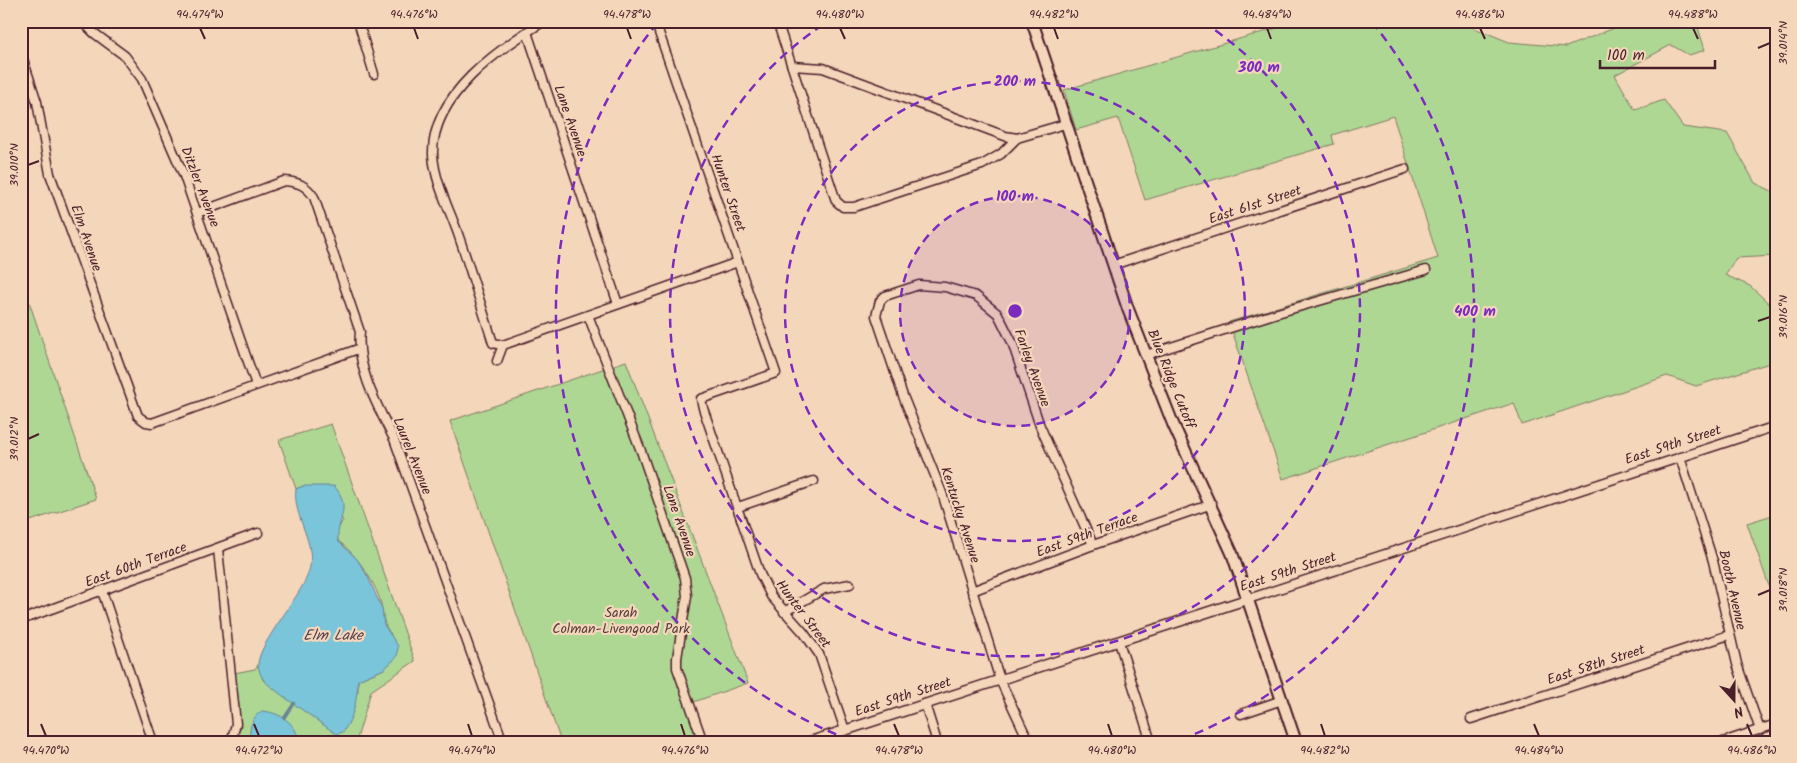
<svg xmlns="http://www.w3.org/2000/svg" width="1797" height="763" font-family="Kalam,sans-serif">
<rect width="100%" height="100%" fill="#f4d6ba"/>
<filter id="ink" filterUnits="userSpaceOnUse"><feTurbulence type="fractalNoise" baseFrequency=".02" numOctaves="2"/><feDisplacementMap in="SourceGraphic" scale="10" xChannelSelector="R" yChannelSelector="G"/><feConvolveMatrix kernelMatrix="1 2 1 2 8 2 1 2 1" color-interpolation-filters="sRGB"/></filter>
<g filter="url(#ink)">
<g fill="#afd794" stroke="#7c7b60">
<polygon points="1301,21 1457,21 1509,42 1566,47 1617,27 1623,21 1696,21 1705,50 1689,55 1671,45 1615,75 1635,110 1664,100 1683,127 1727,133 1755,183 1776,193 1776,256 1736,258 1725,275 1750,286 1776,310 1776,361 1696,386 1667,376 1522,425 1514,403 1283,479 1229,322 1438,258 1393,116 1332,135 1334,144 1145,200 1118,118 1076,130 1064,90"/>
<polygon points="21,278 96,499 21,524"/>
<polygon points="626,361 748,683 685,705 698,742 561,742 450,421"/>
<path d="M331 424 415 661 371 691 356 742H236C243 719 238 697 234 673L255 669 258 665 263 680 358 692V680L384 669 391 634C383 624 384 620 382 609 379 587 356 553 338 541L337 531 343 520 303 486 296 489 279 440Z"/>
<polygon points="1776,514 1776,606 1747,523"/>
</g>
<g fill="#7ac5da" stroke="#678394">
<path d="M303 486H334C353 507 336 520 338 541L357 559 368 577 382 609 384 625 398 646 397 657 384 669 358 680C357 699 354 717 343 732L336 734C323 724 269 688 263 679 261 676 258 668 258 664 259 643 299 599 308 574 319 544 292 518 296 489Z"/>
<path d="M262 711C279 712 297 723 299 742H250C249 729 251 717 262 711Z"/>
</g>
<g fill="none" stroke-linecap="round" stroke-linejoin="round">
<polyline stroke="#678394" stroke-width="2.5" points="284,718 294,703"/>
<g stroke="#4a1f2b" stroke-width="11">
<g id="minor">
<polyline points="82,21 94,33 125,56 142,79 184,176 256,385"/>
<polyline points="358,21 374,74"/>
<polyline points="655,21 776,373 701,399 703,408 760,574 771,596 804,633 819,654 845,730"/>
<polyline points="777,21 836,201 843,207 854,207 982,165 1001,154 1017,138 1065,124"/>
<polyline points="527,32 618,304"/>
<polyline points="21,53 37,102 50,174 138,416 146,422 152,423 358,349"/>
<polyline points="792,66 823,68 1005,136 1017,138"/>
<path d="M197 213 284 181C298 182 306 185 314 197L360 332C356 369 378 407 394 439L503 742"/>
<polyline points="1113,265 1405,169"/>
<polyline points="588,315 641,451 685,578 687,596 677,658 677,668 703,742"/>
<path d="M503 345 493 343C481 305 470 268 457 231 448 206 435 182 433 155 431 95 499 49 544 21"/>
<polyline points="1146,355 1274,314 1426,270"/>
<polyline points="497,361 503,345 738,262"/>
<polyline points="1680,457 1713,561 1737,664 1760,730"/>
<polyline points="738,507 814,481"/>
<polyline points="218,549 236,724 231,742"/>
<polyline points="102,591 153,742"/>
<polyline points="972,591 1093,545 1212,504"/>
<polyline points="1248,599 1776,426"/>
<polyline points="784,612 824,589 850,584"/>
<polyline points="21,620 258,533"/>
<polyline points="1119,642 1151,742"/>
<polyline points="925,704 937,742"/>
<polyline points="1241,714 1282,700"/>
<polyline points="1471,719 1729,635"/>
<polyline points="1029,742 1000,680 942,493 903,396 876,316 880,301 885,296 919,285 945,287 976,296 998,314 1012,342 1040,426 1093,545"/>
<polyline points="1723,742 1776,724"/>
</g>
</g>
<g stroke="#4a1f2b" stroke-width="12">
<polyline id="tertiary" points="809,742 1248,599"/>
</g>
<g stroke="#4a1f2b" stroke-width="14">
<polyline id="secondary" points="1032,21 1128,309 1173,424 1232,553 1296,742"/>
</g>
<use href="#minor" stroke="#f4d6ba" stroke-width="8"/>
<use href="#tertiary" stroke="#f4d6ba" stroke-width="9"/>
<use href="#secondary" stroke="#f4d6ba" stroke-width="10"/>
</g>
</g>
<path fill="none" stroke="#4a1f2b" stroke-width="2" d="M200 28 205 39M414 28 418 39M627 28 631 39M840 28 845 39M1054 28 1058 39M1267 28 1271 39M1480 28 1485 39M1693 28 1698 39M1758 48 1770 43M28 165 39 161M1758 321 1770 317M28 439 39 434M1758 595 1770 590M41 724 46 736M254 724 259 736M468 724 472 736M681 724 685 736M894 724 899 736M1108 724 1112 736M1321 724 1325 736M1534 724 1539 736M1747 724 1752 736"/>
<circle cx="1015" cy="311" r="115" fill="#7b2cbf" fill-opacity=".12"/>
<g fill="none" stroke="#7b2cbf" stroke-width="2.5" stroke-dasharray="9 6">
<circle cx="1015" cy="311" r="115"/>
<circle cx="1015" cy="311" r="230"/>
<path d="M1203 22A345 345 0 1 1 827 22"/>
<path d="M850 740A460 460 0 0 1 658 22M1372 22A460 460 0 0 1 1180 740"/>
</g>
<g text-anchor="middle" dominant-baseline="central" stroke-width="4.5" stroke-linejoin="round" paint-order="stroke">
<g font-size="14" fill="#4a1f2b" stroke="#f4d6ba">
<text transform="translate(570 121) rotate(71)">Lane Avenue</text>
<text transform="translate(200 187) rotate(69)">Ditzler Avenue</text>
<text transform="translate(728 193) rotate(71)">Hunter Street</text>
<text transform="translate(1255 205) rotate(-18)">East 61st Street</text>
<text transform="translate(86 238) rotate(71)">Elm Avenue</text>
<text transform="translate(1032 368) rotate(70)">Farley Avenue</text>
<text transform="translate(1171 379) rotate(68)">Blue Ridge Cutoff</text>
<text transform="translate(1673 445) rotate(-18)">East 59th Street</text>
<text transform="translate(412 456) rotate(68)">Laurel Avenue</text>
<text transform="translate(960 515) rotate(72)">Kentucky Avenue</text>
<text transform="translate(679 521) rotate(71)">Lane Avenue</text>
<text transform="translate(1087 535) rotate(-20)">East 59th Terrace</text>
<text transform="translate(136 565) rotate(-20)">East 60th Terrace</text>
<text transform="translate(1288 572) rotate(-18)">East 59th Street</text>
<text transform="translate(1732 590) rotate(77)">Booth Avenue</text>
<text transform="translate(803 614) rotate(53)">Hunter Street</text>
<text transform="translate(1596 665) rotate(-18)">East 58th Street</text>
<text transform="translate(903 697) rotate(-18)">East 59th Street</text>
</g>
<g font-size="14" fill="#593b3b" stroke="#f4d6ba">
<text x="621" y="613">Sarah<tspan x="621" dy="16">Colman-Livengood Park</tspan></text>
</g>
<g font-size="15" font-style="italic" fill="#54404e" stroke="#f4d6ba">
<text x="333" y="636">Elm Lake</text>
</g>
</g>
<circle cx="1015" cy="311" r="8" fill="#7b2cbf" stroke="#f4d6ba" stroke-width="2.5"/>
<g font-size="15" text-anchor="middle" font-weight="bold" fill="#7b2cbf" stroke="#f4d6ba" stroke-width="4.5" stroke-linejoin="round" paint-order="stroke">
<text x="1259" y="72">300 m</text>
<text x="1015" y="86">200 m</text>
<text x="1015" y="201">100 m</text>
<text x="1475" y="316">400 m</text>
</g>
<rect width="1797" height="763" fill="none" stroke="#f4d6ba" stroke-width="55"/>
<g transform="translate(1734 700) rotate(159)" stroke="#f4d6ba" stroke-width="4" paint-order="stroke">
<path d="M0-4L9 19L0 12L-9 19Z" fill="#4a1f2b"/>
<text y="-8" font-size="14" font-weight="bold" text-anchor="middle" fill="#4a1f2b">N</text>
</g>
<path d="M1600 60v8h115v-8" fill="none" stroke="#4a1f2b" stroke-width="2.5"/>
<text x="1607" y="60" font-size="15" fill="#4a1f2b" stroke="#f4d6ba" stroke-width="4" paint-order="stroke">100 m</text>
<rect x="28" y="28" width="1742" height="708" fill="none" stroke="#4a1f2b" stroke-width="2"/>
<g font-size="12" text-anchor="middle" fill="#4a1f2b">
<text x="200" y="18">94.474°W</text>
<text x="414" y="18">94.476°W</text>
<text x="627" y="18">94.478°W</text>
<text x="840" y="18">94.480°W</text>
<text x="1054" y="18">94.482°W</text>
<text x="1267" y="18">94.484°W</text>
<text x="1480" y="18">94.486°W</text>
<text x="1693" y="18">94.488°W</text>
<text transform="translate(1783 43) rotate(-90)" y="4">39.014°N</text>
<text transform="translate(14 165) rotate(-90)" y="4">39.010°N</text>
<text transform="translate(1783 317) rotate(-90)" y="4">39.016°N</text>
<text transform="translate(14 439) rotate(-90)" y="4">39.012°N</text>
<text transform="translate(1783 590) rotate(-90)" y="4">39.018°N</text>
<text x="46" y="754">94.470°W</text>
<text x="259" y="754">94.472°W</text>
<text x="472" y="754">94.474°W</text>
<text x="685" y="754">94.476°W</text>
<text x="899" y="754">94.478°W</text>
<text x="1112" y="754">94.480°W</text>
<text x="1325" y="754">94.482°W</text>
<text x="1539" y="754">94.484°W</text>
<text x="1752" y="754">94.486°W</text>
</g>
</svg>
